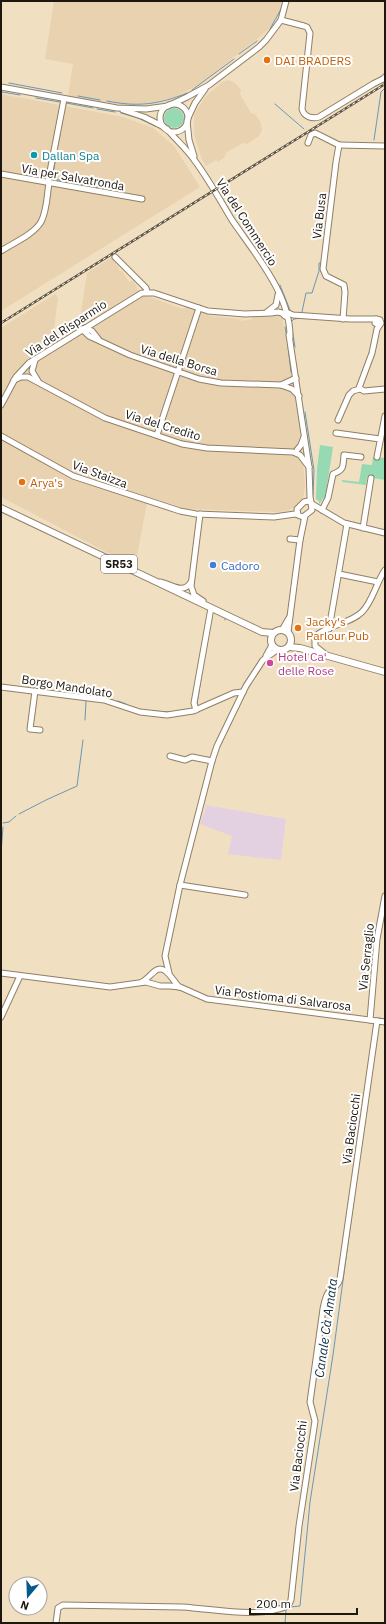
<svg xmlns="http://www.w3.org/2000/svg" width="386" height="1624" font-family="'IBM Plex Sans',sans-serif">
<rect width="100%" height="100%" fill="#f1dfc2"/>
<polygon fill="#e3d1e1" points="205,805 286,819 281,860 228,854 232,836 200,824 206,807"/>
<g fill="#e9d2b0">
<polygon points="54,1 282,1 281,7 271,27 262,35 200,84 173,98 149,104 124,105 68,96 73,64 45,59"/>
<polygon points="228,80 235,83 241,90 240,94 251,113 256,115 261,123 262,130 259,136 247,144 243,143 227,152 224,158 218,162 216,160 206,166 202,160 194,134 194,115 205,97 222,82"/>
<polygon points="1,94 123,117 153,128 174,146 200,187 1,311"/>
<polygon points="112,257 120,271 122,271 129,282 133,280 142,297 147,296 183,309 186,307 211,316 241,319 241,321 252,319 252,317 282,316 301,436 305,487 303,498 293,508 287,511 279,512 187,509 148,497 135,567 1,497 1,328 55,294 58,298 52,344 89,321 84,313 81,312 87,273"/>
</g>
<g fill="#96dab4">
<circle cx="174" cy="118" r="10"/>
<polygon points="320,445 333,447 325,499 323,498 321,502 319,504 319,501 316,499 317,469"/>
<polygon points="373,457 385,458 385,480 367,477 366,485 342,482 342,480 359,482 362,464 372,465"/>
</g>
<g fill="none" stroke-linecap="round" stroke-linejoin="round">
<g stroke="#6998b4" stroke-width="1">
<polyline points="270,29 281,9"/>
<polyline points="239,54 257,41"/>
<polyline points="9,83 62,93"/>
<polyline points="192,90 234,59"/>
<polyline points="2,92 20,95"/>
<polyline points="78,96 100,100"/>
<polyline points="36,98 60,102"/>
<path d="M107 101C137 107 158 105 187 93"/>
<polyline points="66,103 93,108"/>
<polyline points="275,104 304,129"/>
<polyline points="97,109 115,112"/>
<polyline points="121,113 138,118 155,126"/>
<polyline points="374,140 381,92 385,88"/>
<polyline points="56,154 60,135"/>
<polyline points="55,162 53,174 54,179 85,185"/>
<polyline points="94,187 107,189"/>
<polyline points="280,285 290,310"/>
<polyline points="302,312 306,293 312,293 319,271 319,263 322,263"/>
<polyline points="285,327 287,339"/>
<polyline points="288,347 291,372"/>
<polyline points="295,347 291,322 294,319 301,318"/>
<polyline points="305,412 314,470 313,495"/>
<polyline points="225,620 225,619"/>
<polyline points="118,701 126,704"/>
<polyline points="198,707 197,704 201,679"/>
<polyline points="153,711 172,712"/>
<polyline points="85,720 86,701"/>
<polyline points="19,814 46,800 77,786 83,740"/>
<polyline points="3,823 9,822 16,816"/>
<polyline points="1,854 3,827"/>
<polyline points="1,874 1,882"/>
<polyline points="379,1018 385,1019"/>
<polyline points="290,1607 300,1606 310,1502 333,1355 359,1161"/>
<polyline points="285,1623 286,1610 288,1608"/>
</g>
<g stroke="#907f65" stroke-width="7">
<g id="minor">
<path d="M281 20 304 26 307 27 310 33 302 109C304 117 312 119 319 117L373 84 383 79 385 77"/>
<polyline points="1,87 117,108 146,109 168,106"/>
<circle cx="174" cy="118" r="14"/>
<polyline points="170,105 187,97 209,85 259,47 266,40 281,20 286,1"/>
<polyline points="123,110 144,117 164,127"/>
<polyline points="188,118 195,103 205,89"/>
<polyline points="187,121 189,140 194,156"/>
<path d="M167 129C176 140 187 149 195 161 209 180 220 200 232 220 255 254 291 295 290 338"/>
<polyline points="308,143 311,135 315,133 339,145 336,162 323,269 326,276 344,285 345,292 343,319"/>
<polyline points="339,145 385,146"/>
<polyline points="1,174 142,199"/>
<polyline points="48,182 64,99"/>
<path d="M1 251C13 243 33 235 41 222 47 211 47 195 49 183"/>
<polyline points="115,257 146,288 147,292"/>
<polyline points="267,312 276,305 278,295"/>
<polyline points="286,312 293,315 350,319 376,319"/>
<polyline points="379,325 375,323 376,319 380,320 381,323 377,329 372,353 359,388 364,391 385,389"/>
<polyline points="85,328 92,331 99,340"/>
<polyline points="82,329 89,336 130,355 199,379 221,383 281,385 292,389 299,396"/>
<polyline points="289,335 309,467 310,497 311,502"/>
<polyline points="35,360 32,371 38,381"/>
<polyline points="14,380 21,377 28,377 105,418 182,444 207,448 293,452 300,455 309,467"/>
<polyline points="281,385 296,378"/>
<polyline points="1,405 16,377 29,363 142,293 154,293 208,311 245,314 271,313 278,312 282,313 285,316"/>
<polyline points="338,420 349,395 353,391 360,389"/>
<polyline points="336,433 380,439"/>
<polyline points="157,435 199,308"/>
<polyline points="1,436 73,476 180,511 196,514 274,517 295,514 303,517 312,510 311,503 308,501 304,502 297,509 298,515"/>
<polyline points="297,450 301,445 304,437"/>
<polyline points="377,457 385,416"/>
<polyline points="312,504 344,523 385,533"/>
<path d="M322 510 328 498 333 474C344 470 343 467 344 455L361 457"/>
<polyline points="200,514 191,586 194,595 203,601"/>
<polyline points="363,528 371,478"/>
<polyline points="290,539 300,540"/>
<polyline points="339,574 378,582"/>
<path d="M160 582C172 584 183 595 191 582"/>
<polyline points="329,629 347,524"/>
<polyline points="282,630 289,618"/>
<polyline points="288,632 300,540 305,516"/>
<path d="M325 654 315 646V640L317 635C330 624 350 624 362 612 373 601 376 583 385 570"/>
<polyline points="266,656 272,645"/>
<polyline points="1,687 104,700 140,712 167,715 193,711 234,693 243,692"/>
<polyline points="35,691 30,729 40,730"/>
<polyline points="196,710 194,703 211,608"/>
<polyline points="170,756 185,760 192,757 212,761"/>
<polyline points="180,885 245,895"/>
<polyline points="1,973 110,987 146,982 160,986 170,986 180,987 207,999 385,1022"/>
<polyline points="169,973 165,956 180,885 212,761 217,746 246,686 263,660 277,650"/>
<path d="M142 982C147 979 150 975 155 971 165 963 173 981 179 987"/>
<polyline points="1,1017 20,976"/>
<polyline points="370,1020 377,939 385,896"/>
<path d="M56 1623 58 1608 63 1605C103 1606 143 1606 182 1607 217 1609 255 1619 288 1606L291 1600 299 1526 315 1421 310 1402 323 1309C324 1304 325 1298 328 1293 334 1287 337 1288 340 1279L377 1021"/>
</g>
</g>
<g stroke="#907f65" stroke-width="8">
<g id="major">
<polyline points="1,508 241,622 262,632 273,633"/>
<circle cx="281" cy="640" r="10"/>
<polyline points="289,647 300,648 385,672"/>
</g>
</g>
<use href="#minor" stroke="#fff" stroke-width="5"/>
<use href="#major" stroke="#fff" stroke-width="6"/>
<g stroke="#5f5545" stroke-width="2.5">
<polyline id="rail" points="1,323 385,84"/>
</g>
<use href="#rail" stroke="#fff" stroke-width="1" stroke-dasharray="3" stroke-linecap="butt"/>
</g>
<g fill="#e8710a" stroke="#fff" stroke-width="1.5">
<circle cx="267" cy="60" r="4"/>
<circle cx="22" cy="482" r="4"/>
<circle cx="298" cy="628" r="4"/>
</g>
<circle fill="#0f9aa8" stroke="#fff" stroke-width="1.5" cx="34" cy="155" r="4"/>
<circle fill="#3f7fe0" stroke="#fff" stroke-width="1.5" cx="213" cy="565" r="4"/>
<circle fill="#d1479c" stroke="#fff" stroke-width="1.5" cx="270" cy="663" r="4"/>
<g text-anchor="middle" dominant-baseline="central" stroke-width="4" stroke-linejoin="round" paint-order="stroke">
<rect fill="#fff" stroke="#615d56" stroke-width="1" x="101" y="555" width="36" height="18" rx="3"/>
<g font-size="11" font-weight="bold" fill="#1d170d">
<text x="119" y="564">SR53</text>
</g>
<g font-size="12" fill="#c56008" stroke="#fff" text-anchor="start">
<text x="275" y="60">DAI BRADERS</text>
<text x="30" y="482">Arya's</text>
<text x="306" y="621">Jacky's<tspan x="306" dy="14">Parlour Pub</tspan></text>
</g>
<g font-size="12" fill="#0d838f" stroke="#fff" text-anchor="start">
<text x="42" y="155">Dallan Spa</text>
</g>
<g font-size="12" fill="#1d170d" stroke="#fff">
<text transform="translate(73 177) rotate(10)">Via per Salvatronda</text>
<text transform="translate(319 216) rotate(-83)">Via Busa</text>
<text transform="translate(247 222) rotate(57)">Via del Commercio</text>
<text transform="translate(66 328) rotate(-33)">Via del Risparmio</text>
<text transform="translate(179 360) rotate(17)">Via della Borsa</text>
<text transform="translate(163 425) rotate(17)">Via del Credito</text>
<text transform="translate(100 474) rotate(20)">Via Staizza</text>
<text transform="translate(67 686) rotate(9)">Borgo Mandolato</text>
<text transform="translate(366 957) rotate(-84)">Via Serraglio</text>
<text transform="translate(283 998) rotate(7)">Via Postioma di Salvarosa</text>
<text transform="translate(351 1129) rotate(-82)">Via Baciocchi</text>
<text transform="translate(298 1456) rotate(-83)">Via Baciocchi</text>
</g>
<g font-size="12" fill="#366cbe" stroke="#fff" text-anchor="start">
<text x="221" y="565">Cadoro</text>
</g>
<g font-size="12" fill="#b23c85" stroke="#fff" text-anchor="start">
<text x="278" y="656">Hotel Ca'<tspan x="278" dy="14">delle Rose</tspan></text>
</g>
<g font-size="13" font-style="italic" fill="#103042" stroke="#fff">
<text transform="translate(326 1328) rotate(-82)">Canale Cà Amata</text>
</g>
</g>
<rect width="386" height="1624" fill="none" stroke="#1d170d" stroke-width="4"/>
<g transform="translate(28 1596) rotate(199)"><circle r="19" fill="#ffffff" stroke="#a5a29e"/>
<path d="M0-3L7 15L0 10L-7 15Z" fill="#055a8d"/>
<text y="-6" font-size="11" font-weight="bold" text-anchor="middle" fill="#1d170d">N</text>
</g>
<path d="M250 1608v6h107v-6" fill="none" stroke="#1d170d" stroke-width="2"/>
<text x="256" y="1608" font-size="12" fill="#1d170d" stroke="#ffffff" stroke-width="3" paint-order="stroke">200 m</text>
</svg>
